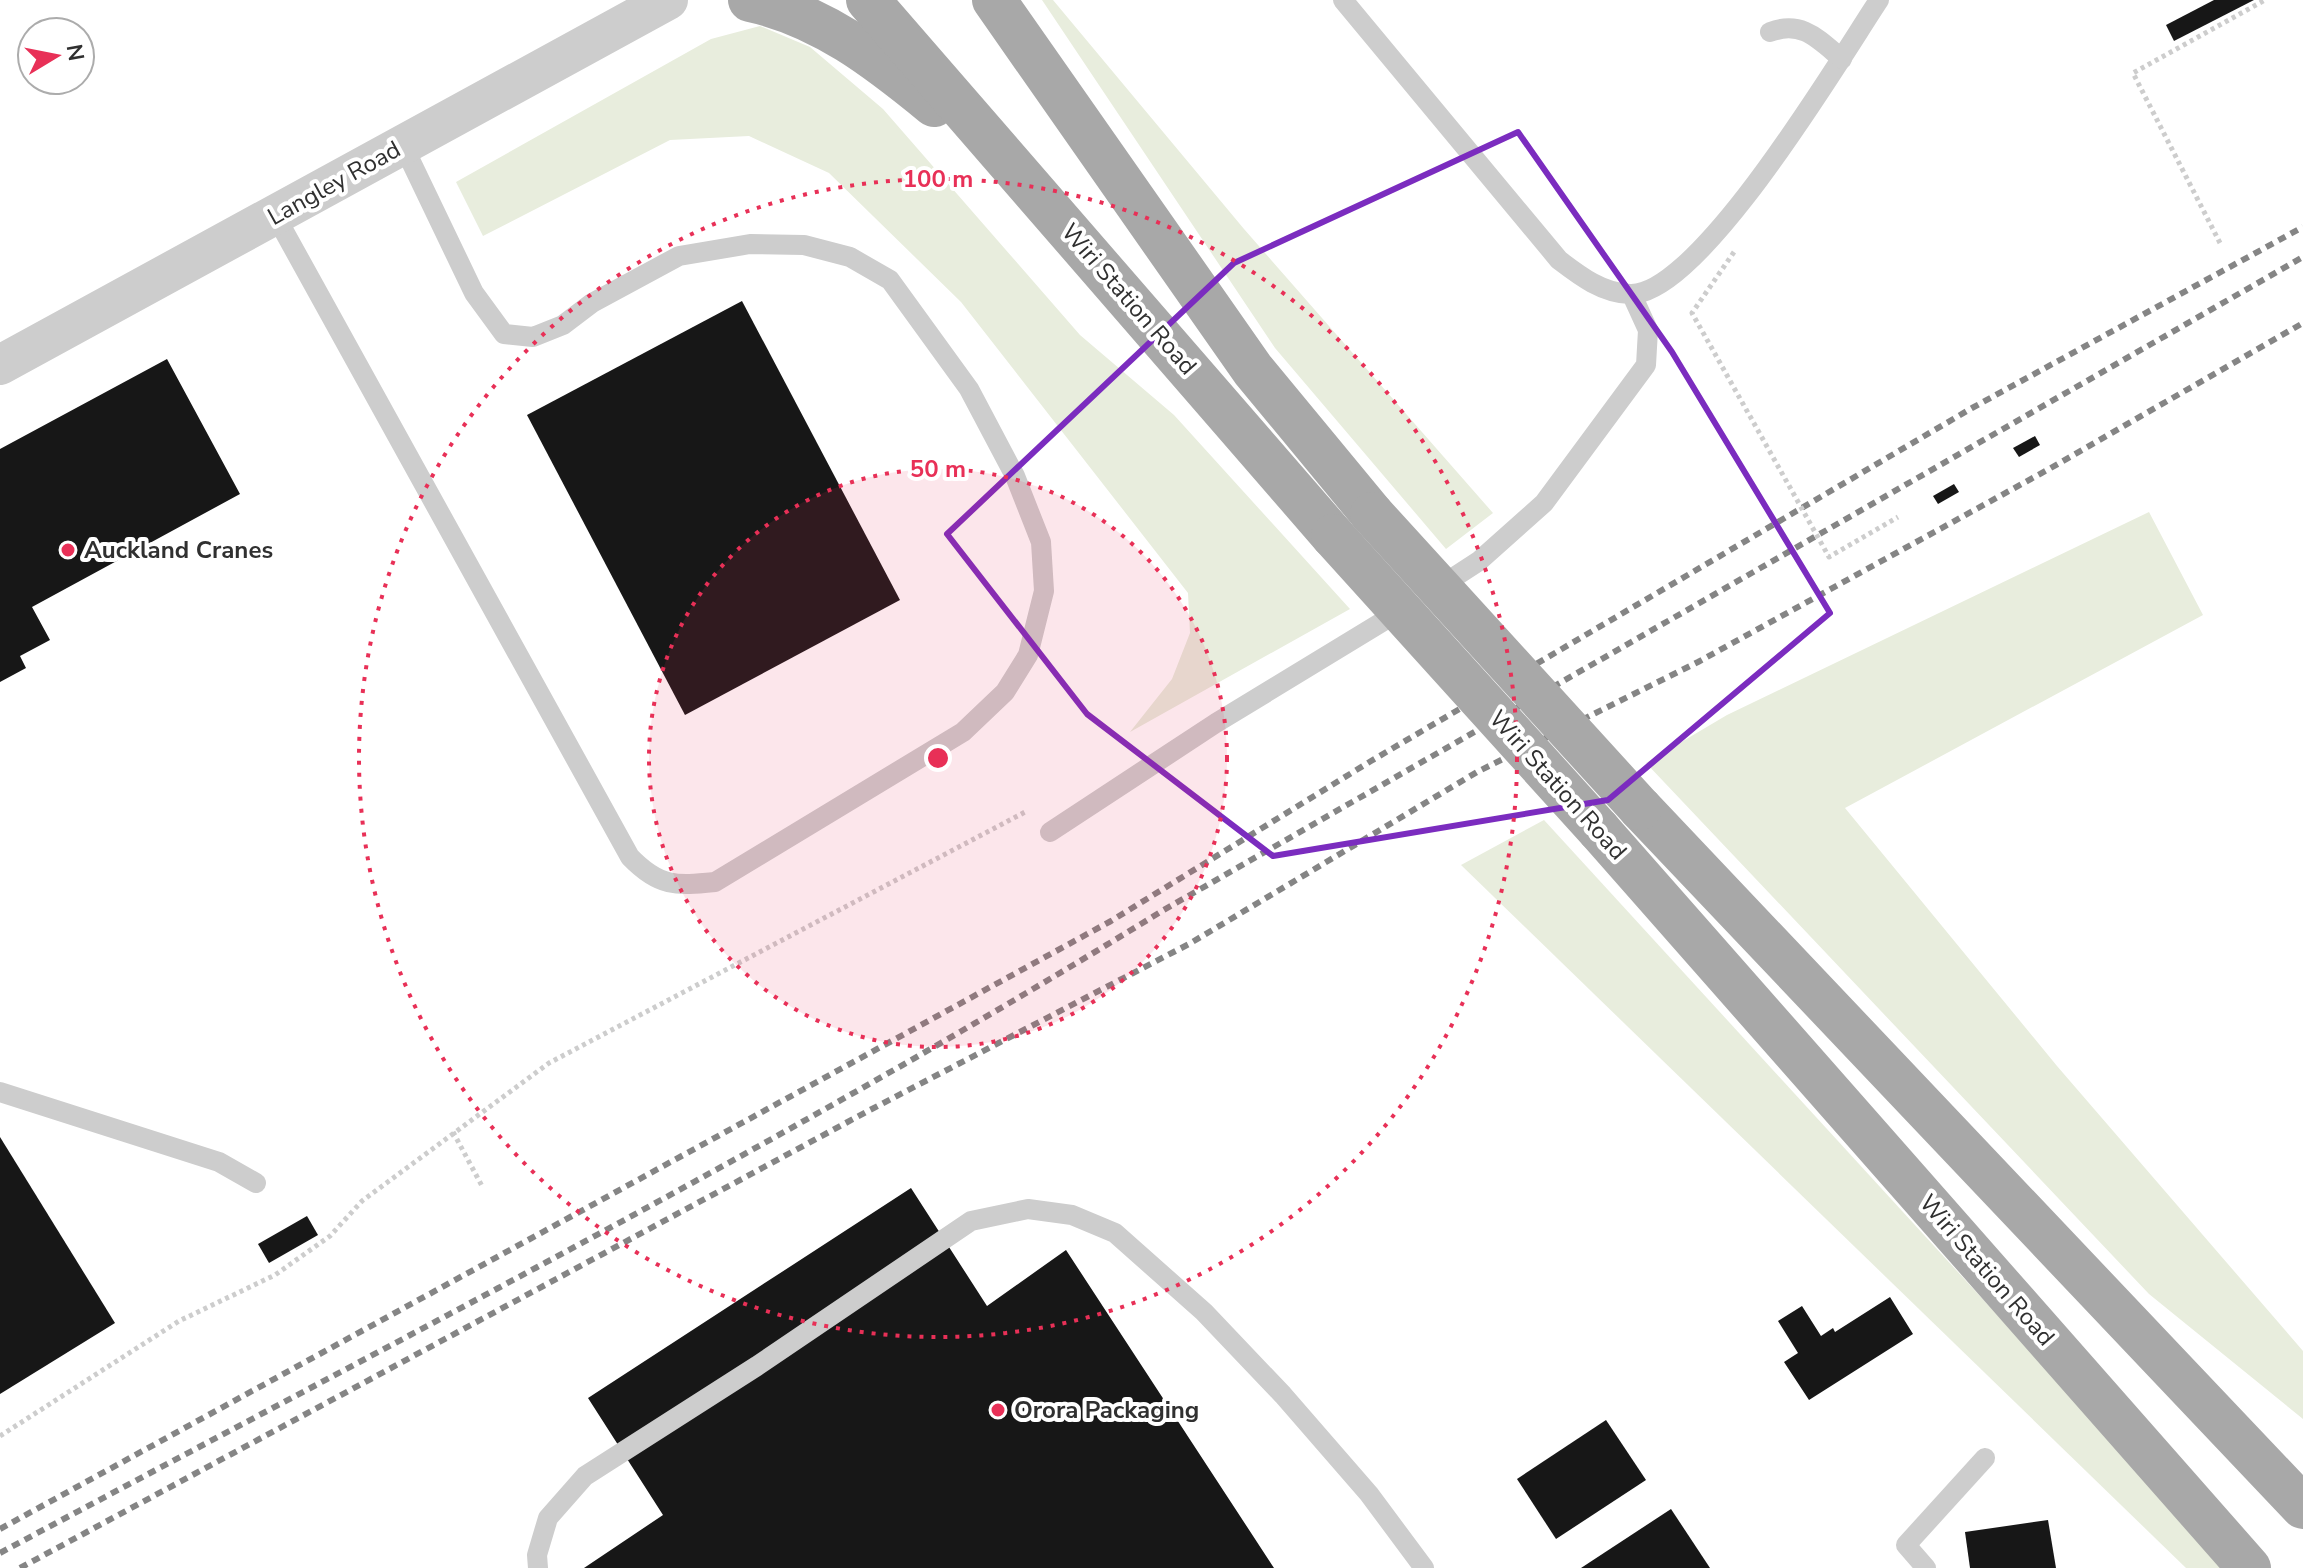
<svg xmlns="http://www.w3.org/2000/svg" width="2303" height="1568" font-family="'Nunito Sans',sans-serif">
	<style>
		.green { fill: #e8eddd }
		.building { fill: #171717 }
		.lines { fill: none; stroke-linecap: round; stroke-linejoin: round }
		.path { stroke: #cdcdcd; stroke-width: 5; stroke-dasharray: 4 4; stroke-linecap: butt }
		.service { stroke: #cdcdcd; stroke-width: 20 }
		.minor { stroke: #cdcdcd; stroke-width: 40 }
		.primary { stroke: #a8a8a8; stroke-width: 44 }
		.rail { stroke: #858585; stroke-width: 6; stroke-dasharray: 8 6; stroke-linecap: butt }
		.path-bridge { stroke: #cdcdcd; stroke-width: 5; stroke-dasharray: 4 4; stroke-linecap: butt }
		.primary-bridge { stroke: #a8a8a8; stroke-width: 44 }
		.marked { fill: none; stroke: #7b2cbf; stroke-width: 6; stroke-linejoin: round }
		.ring { fill: none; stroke: #e83057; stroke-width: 4; stroke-dasharray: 4 8 }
		.poi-dot { fill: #e83057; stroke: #fff; stroke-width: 3 }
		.labels { text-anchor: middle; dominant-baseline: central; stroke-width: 8; stroke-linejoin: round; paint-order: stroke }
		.street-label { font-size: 24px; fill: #303030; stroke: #fff }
		.poi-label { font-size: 24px; font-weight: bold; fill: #303030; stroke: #fff; text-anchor: start }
		.centre { fill: #e83057; stroke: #fff; stroke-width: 4 }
		.ring-label { font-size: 24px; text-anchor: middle; font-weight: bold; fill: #e83057; stroke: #fff; stroke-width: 8; stroke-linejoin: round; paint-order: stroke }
	</style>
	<rect width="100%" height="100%" fill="#fff"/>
	<g class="green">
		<path d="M1042,0H1053L1244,229L1493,513L1446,549L1275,348Z"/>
		<path d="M760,26L810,47L883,109L1080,335L1174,415L1350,609L1130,732L1172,679L1190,633L1188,593L961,302L829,173L749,136L670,140L483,236L456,182L711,39Z"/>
		<path d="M2149,512L2203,615L1845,808L2057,1066L2303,1351V1419L2149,1294L1646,763L1727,715Z"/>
		<path d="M1544,820L2229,1568H2186L1461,865Z"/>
	</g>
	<g class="building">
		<path d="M2214,0H2254L2174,41L2166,25Z"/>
		<path d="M742,301L900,600L685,715L527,415Z"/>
		<path d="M167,359L240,494L32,607L50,640L20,656L26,668L0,682V449Z"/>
		<path d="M2035,436L2040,445L2019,457L2013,448Z"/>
		<path d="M1954,484L1959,492L1938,504L1933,496Z"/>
		<path d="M0,1137L115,1323L0,1394Z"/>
		<path d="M911,1188L987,1306L1066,1250L1274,1568H584L663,1515L588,1398Z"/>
		<path d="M307,1216L318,1235L269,1263L258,1244Z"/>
		<path d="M1890,1297L1913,1334L1809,1400L1784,1362L1798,1353L1778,1321L1802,1306L1821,1336L1833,1328L1835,1332Z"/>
		<path d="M1606,1420L1646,1480L1556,1539L1517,1479Z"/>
		<path d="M1671,1509L1710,1568H1581Z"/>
		<path d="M2048,1520L2056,1568H1970L1965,1532Z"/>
	</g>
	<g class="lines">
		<g class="path">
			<path d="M2220,243L2133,73L2265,0"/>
			<path d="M453,1132L482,1186"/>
			<path d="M0,1436L179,1321L275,1275L330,1236L362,1201L549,1063L1027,811"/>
		</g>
		<g class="service">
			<path d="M1343,0L1559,260C1580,276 1602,293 1630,294C1699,297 1841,57 1879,0"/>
			<path d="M1770,32C1802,20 1818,39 1842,59"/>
			<path d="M275,215L630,857C659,887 676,886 715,882L963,732L1005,692L1028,655L1044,591L1041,542L1015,476L969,389L890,280L850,257L804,245L750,244L679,256L592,303L563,325L533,337L504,334L474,293L403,145"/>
			<path d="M1436,589L1479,561L1544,503L1646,365L1648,330L1632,295"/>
			<path d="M1050,832L1216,723L1405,608"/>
			<path d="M0,1092L219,1162L256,1183"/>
			<path d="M538,1568L537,1555L548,1518L585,1476L757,1366L971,1221L1028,1209L1072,1215L1115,1233L1204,1312L1283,1395L1369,1494L1424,1568"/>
			<path d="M1926,1568L1906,1545L1985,1458"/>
		</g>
		<path class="minor" d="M0,365L668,0"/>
		<g class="primary">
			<path d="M750,0C821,15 878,59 934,105"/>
			<path d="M868,0L1333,536"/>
			<path d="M994,0L1253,370L1372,514"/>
			<path d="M1640,808L2303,1507"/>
			<path d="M1599,830L2249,1568"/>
		</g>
		<g class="rail">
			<path d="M0,1529L1111,921L1371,761L1972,408L2303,227"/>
			<path d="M0,1553C390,1344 786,1143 1162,911L2303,257"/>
			<path d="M20,1568L868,1111L1189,944L1477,772L1698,662L2049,469L2303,323"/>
		</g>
		<path class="path-bridge" d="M1734,252L1692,313L1829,557L1898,517"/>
		<g class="primary-bridge">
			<path d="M1372,514L1640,808"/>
			<path d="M1333,536L1599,830"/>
		</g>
	</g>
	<path class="marked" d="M1518,132L1672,352L1830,613L1608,800L1273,856L1087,714L947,534L1234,263Z"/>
	<circle cx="938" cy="758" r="289" fill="#e83057" fill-opacity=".12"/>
	<g class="ring">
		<circle cx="938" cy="758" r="289"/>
		<circle cx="938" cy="758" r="579"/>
	</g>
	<g class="poi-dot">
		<circle cx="68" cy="550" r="8"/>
		<circle cx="998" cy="1410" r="8"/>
	</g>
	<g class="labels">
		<g class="street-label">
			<text transform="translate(334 183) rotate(-29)">Langley Road</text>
			<text transform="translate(1129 299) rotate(49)">Wiri Station Road</text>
			<text transform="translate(1558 785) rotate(48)">Wiri Station Road</text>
			<text transform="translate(1987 1270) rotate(49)">Wiri Station Road</text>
		</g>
		<g class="poi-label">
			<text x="84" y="550">Auckland Cranes</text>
			<text x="1014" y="1410">Orora Packaging</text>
		</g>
	</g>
	<circle cx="938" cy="758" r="12" class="centre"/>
	<g class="ring-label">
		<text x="938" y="187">100 m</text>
		<text x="938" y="477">50 m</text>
	</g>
	<g transform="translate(56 56) rotate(80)"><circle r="38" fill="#ffffff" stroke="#acacac" stroke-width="2"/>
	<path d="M0-6L14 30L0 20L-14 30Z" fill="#e83057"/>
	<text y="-12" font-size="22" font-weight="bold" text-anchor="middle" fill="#303030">N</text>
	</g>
</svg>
